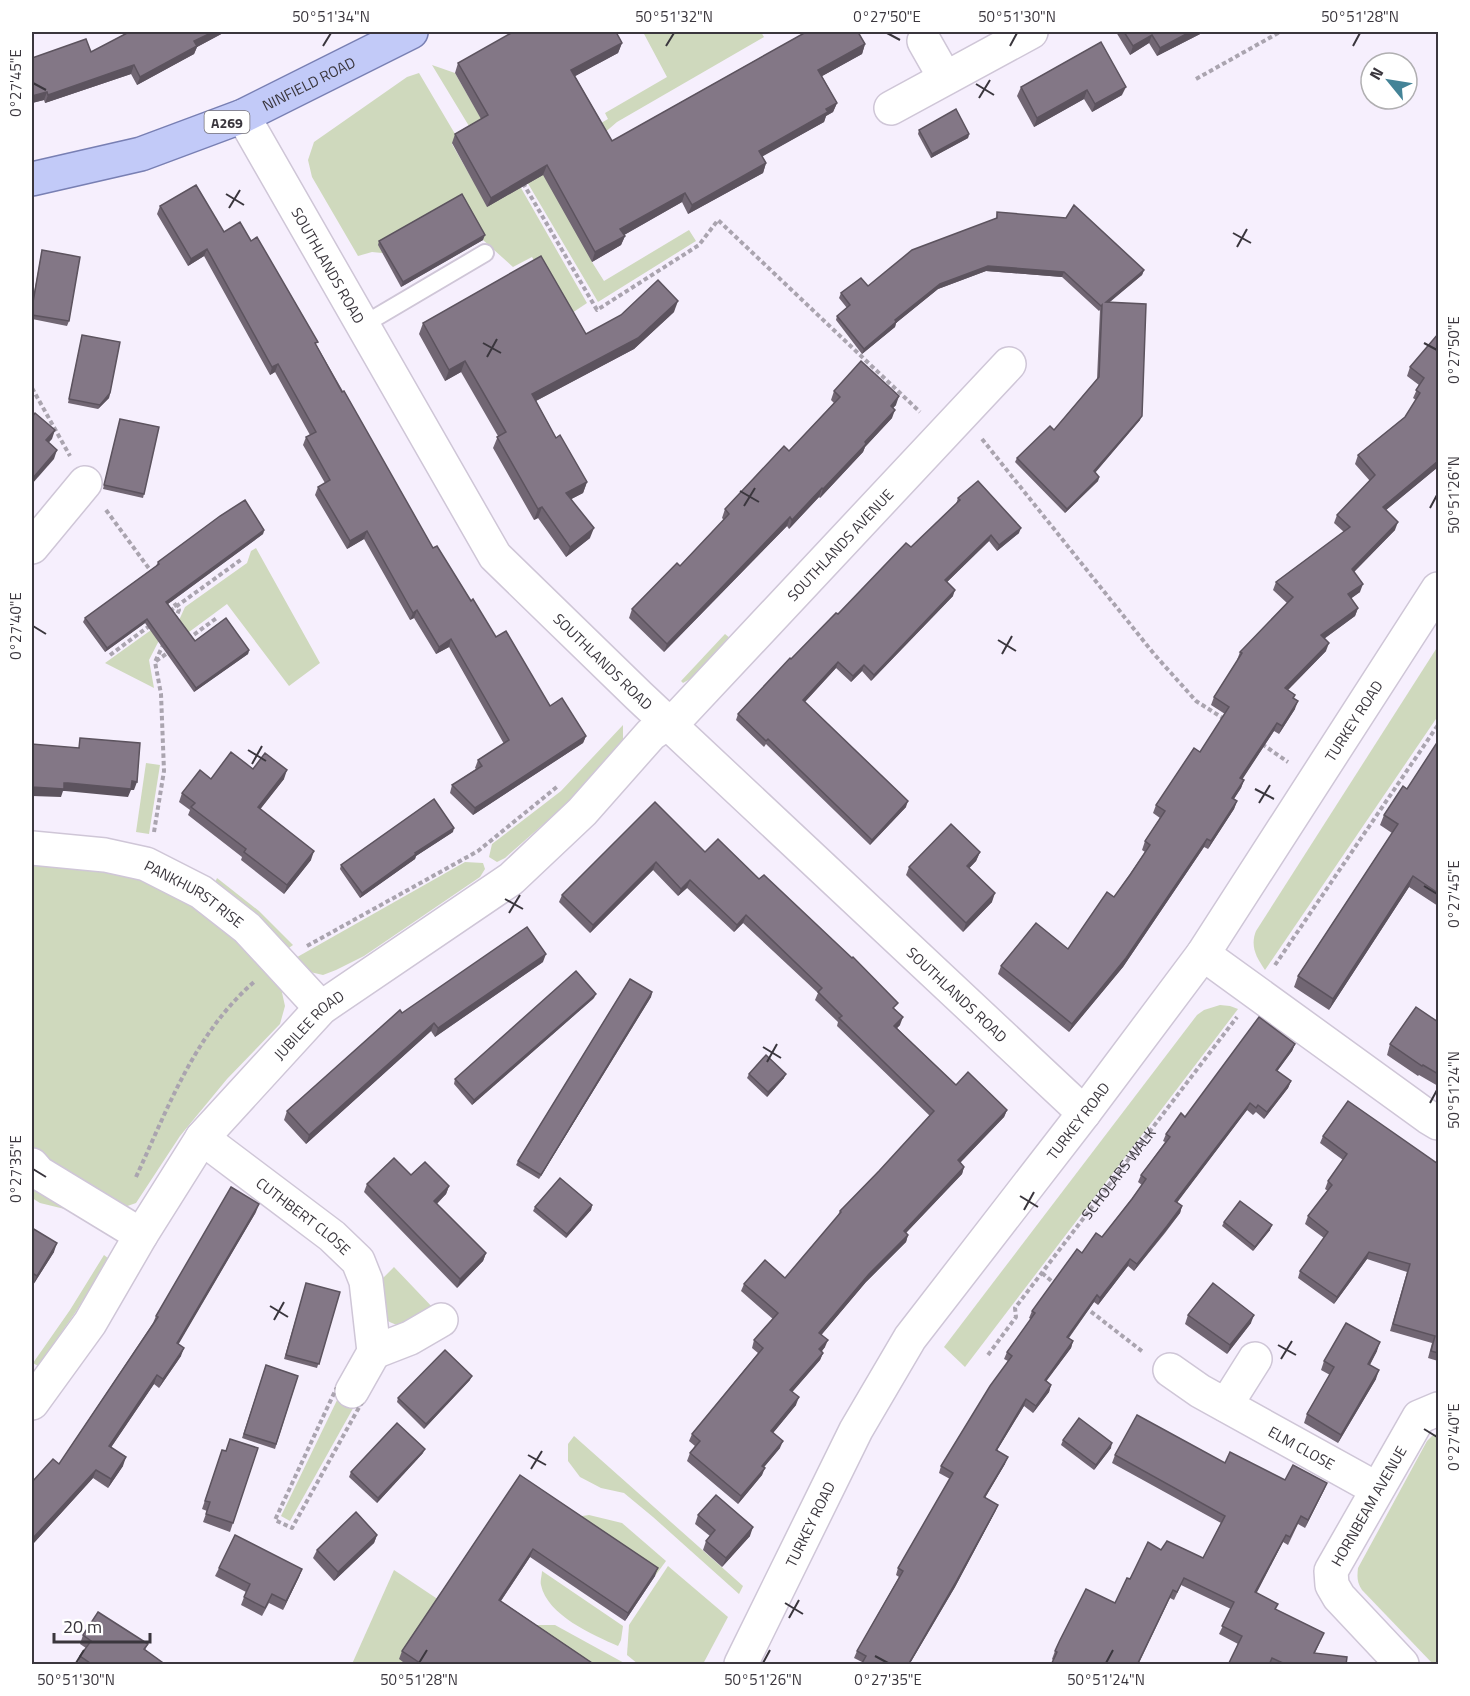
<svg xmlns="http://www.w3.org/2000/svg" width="1470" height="1696" font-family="'Titillium Web',sans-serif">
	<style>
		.green { fill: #cfd9bd }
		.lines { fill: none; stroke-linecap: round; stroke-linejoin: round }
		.service-casing { stroke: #cfc6d7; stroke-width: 20 }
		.minor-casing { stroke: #cfc6d7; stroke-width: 36 }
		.tertiary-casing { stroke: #cfc6d7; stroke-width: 36 }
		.primary-casing { stroke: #787fb3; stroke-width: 36 }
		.path { stroke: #aaa4af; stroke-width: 4; stroke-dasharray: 4.5 3; stroke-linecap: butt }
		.service { stroke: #fff; stroke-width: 16 }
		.minor { stroke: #fff; stroke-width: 33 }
		.tertiary { stroke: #fff; stroke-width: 33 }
		.primary { stroke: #c2caf8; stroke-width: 33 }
		.wall { fill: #716673 }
		.shaded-wall { fill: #5c535e }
		.building { fill: #837786; stroke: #5c535e; stroke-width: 1.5 }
		.ticks { fill: none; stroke: #3a363d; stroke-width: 2 }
		.labels { text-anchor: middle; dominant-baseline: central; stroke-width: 6; stroke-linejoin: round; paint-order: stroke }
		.shield { fill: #fff; stroke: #757277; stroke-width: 1.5 }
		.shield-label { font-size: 14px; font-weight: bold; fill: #3a363d }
		.street-label { font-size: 15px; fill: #3a363d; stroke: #fff }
		.neatline { fill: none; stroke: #3a363d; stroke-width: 2 }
		.ticks-label { font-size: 15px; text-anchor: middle; fill: #3a363d }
	</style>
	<rect width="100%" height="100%" fill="#f6effd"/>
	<g class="green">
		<path d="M643,32H761L764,37L617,122L574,159L592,262L604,281L689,230L696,241L598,302L520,170L608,119L605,113L667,77Z"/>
		<path d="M432,65L455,73L587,303L566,317L532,257L513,267L483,240L460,199L382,253L372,252L358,256L312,177L308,160L314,142L407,77L419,73L458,139L452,144L488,207L472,131Z"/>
		<path d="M256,548L320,663L289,686L227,604L166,649L185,607L247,563L251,551Z"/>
		<path d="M172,615L149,660L154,688L105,663Z"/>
		<path d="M725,634L731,639L699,674L683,683L681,681Z"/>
		<path d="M1438,646V716L1265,970C1256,957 1250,946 1256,931Z"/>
		<path d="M623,725V741L571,800L505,858L497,862L489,857L492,844L561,791Z"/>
		<path d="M146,763L160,765L149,834L136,832Z"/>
		<path d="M32,862L103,868L141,877L223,923L281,988L285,1006L280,1024L227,1079L180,1136L136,1203L116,1210L36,1151L32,1146Z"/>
		<path d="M465,862L483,863L485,869L480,877L364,956L336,970L323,975L310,972L292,960Z"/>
		<path d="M217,878L259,911L293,945L286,950L214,885Z"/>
		<path d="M1220,1005L1230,1006L1238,1009L965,1367L944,1347L1197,1015L1204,1010Z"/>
		<path d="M32,1179L85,1214L40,1203L32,1198Z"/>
		<path d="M104,1255L109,1259L75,1313L38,1366L33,1363L70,1310Z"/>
		<path d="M394,1267L435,1310C411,1326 407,1334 380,1316V1281Z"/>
		<path d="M340,1394L356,1403L290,1521L281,1516Z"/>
		<path d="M1438,1433V1664H1433L1362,1590C1357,1583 1357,1577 1358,1568L1427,1441L1432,1436Z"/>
		<path d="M574,1436L743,1586L739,1594L653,1517L624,1493L601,1488L580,1477L568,1461V1444Z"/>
		<path d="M589,1515L622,1523L666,1561L655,1576L569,1518Z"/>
		<path d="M668,1566L728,1617L703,1664H638L627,1655L629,1625Z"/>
		<path d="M394,1570L439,1600L407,1664H352Z"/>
		<path d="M542,1571L623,1626L621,1640L618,1646C593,1635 547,1615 541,1585C540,1581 542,1575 542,1571Z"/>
		<path d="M531,1625H555L626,1664H579Z"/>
	</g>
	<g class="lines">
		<g class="service-casing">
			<path id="service" d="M363,325L485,253"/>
		</g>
		<g class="minor-casing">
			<g id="minor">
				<path d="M924,41L945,78"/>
				<path d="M891,108L1031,32"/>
				<path id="s2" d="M243,116L495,556L639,696L1084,1113"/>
				<path d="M32,547L85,483"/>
				<path id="s3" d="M32,848L105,855L146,864L201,892L247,928L321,1008"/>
				<path d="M1203,954L1428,1117L1438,1123"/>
				<path id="s4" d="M202,1138L332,1236L358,1261L366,1281L374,1352L352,1391"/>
				<path d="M32,1165L39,1173L141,1235"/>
				<path d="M374,1352L410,1338L441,1320"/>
				<path id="s5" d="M1170,1370L1200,1391L1377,1489"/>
				<path id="s6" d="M32,1403L90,1323L141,1235L202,1138L321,1008L511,879L582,812L651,734L681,714L1009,364"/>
				<path d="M1226,1405L1255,1359"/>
				<path id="s7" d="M1402,1664L1339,1597L1332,1585L1331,1571L1419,1417L1438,1409"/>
			</g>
		</g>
		<g class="tertiary-casing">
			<g id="tertiary">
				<path id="s8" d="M741,1664L856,1430L910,1338L1084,1113L1203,954L1438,589"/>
			</g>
		</g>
		<g class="primary-casing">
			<g id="primary">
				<path id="s9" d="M32,179L141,154L243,116L411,32"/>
			</g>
		</g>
		<g class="path">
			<path d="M1196,79L1280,32"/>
			<path d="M523,183L597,310L699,245L718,220L920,412"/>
			<path d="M32,388L70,456"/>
			<path d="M982,439L1154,654L1196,701L1226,720"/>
			<path d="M106,510L153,574"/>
			<path d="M170,597L179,610L175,619"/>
			<path d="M170,611L242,559"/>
			<path d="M188,639L218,617"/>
			<path d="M110,655L152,624"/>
			<path d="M156,661L169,652"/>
			<path d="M1262,744L1288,762"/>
			<path d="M154,832L164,771L161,694L155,662L163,645"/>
			<path d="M307,946L478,851L558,786"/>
			<path d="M1275,965L1438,725"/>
			<path d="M136,1177C168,1108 195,1033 254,982"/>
			<path d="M1042,1273L1055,1284"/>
			<path d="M1085,1307L1143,1352"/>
			<path id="s1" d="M988,1355L1016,1317L1015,1308L1237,1017"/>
			<path d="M336,1389L352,1391L362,1402L292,1528L275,1520Z"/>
		</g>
		<use href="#service" class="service"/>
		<use href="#minor" class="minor"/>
		<use href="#tertiary" class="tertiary"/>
		<use href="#primary" class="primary"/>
	</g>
	<g class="wall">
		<path d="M129,32H225L197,47L194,54L137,85L131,74L45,103L44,100L32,103L91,52Z"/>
		<path d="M806,32H859H858L865,44L862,54L822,76L837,103L833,112L826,116L824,122L762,156L766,163L763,173L688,214L682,202L624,235L625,236L621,245L592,262L543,175L487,207L452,143L455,134L481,119L455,73L458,63L622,43L618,53L575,76L612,141Z"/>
		<path d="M1116,32H1204L1157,56L1149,43L1130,55Z"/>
		<path d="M1101,42L1122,95L1092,112L1084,99L1034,127L1017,96L1021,87Z"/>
		<path d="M919,130L969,134L968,138L931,158L918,134Z"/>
		<path d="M160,206L224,232L317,346L433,548L496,637L550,706L586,736L583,743L473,815L450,793L452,785L476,769L475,768L478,760L504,744L449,647L436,654L414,618L410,620L364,539L347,549L315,495L318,487L325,483L303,445L306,437L310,435L275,372L270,375L204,256L188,266L157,214Z"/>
		<path d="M997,212L1144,270L1142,275L1109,302L1140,420L1095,473L1099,477L1098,481L1065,513L1015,462L1017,458L1054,430L1097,379L1100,310L1099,311L1062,277L986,271L938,289L896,323L895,327L862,354L836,320L837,316L847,308L839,298L841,293L868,286L996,219Z"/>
		<path d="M483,240L401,287L378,245L379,241Z"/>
		<path d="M42,250L69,321L67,326L32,319V304Z"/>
		<path d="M674,312L634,349L536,401L556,438L587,482L583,493L571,499L590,538L566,557L538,518L534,520L493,448L498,436L461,372L445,381L419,334L423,323L586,334Z"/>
		<path d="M1438,334V467L1386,510L1395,530L1354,572L1360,592L1351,598L1358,608L1355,616L1324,639L1326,651L1288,690L1294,699L1295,709L1279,734L1274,731L1242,779L1244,780L1241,788L1234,799L1237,801L1234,809L1208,849L1204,847L1123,967L1069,1032L998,974L1001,966L1068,949L1114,897L1145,852L1142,850L1145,841L1160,818L1153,813L1156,805L1200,752L1225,714L1211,705L1214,697L1238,660H1237L1240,652L1287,603L1273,590L1276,582L1344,532L1334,523L1337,515L1370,481L1355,464L1358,455L1405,417L1416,400L1413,398L1419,385L1407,376L1410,367Z"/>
		<path d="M82,335L110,393L109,398L98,409L68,403Z"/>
		<path d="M834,391L896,405L893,408L892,418L865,447L863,452L820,498L819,497L789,529L787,526L664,652L629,618L632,609L680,566L724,520L722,518L725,509L789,451L834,403L831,400Z"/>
		<path d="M120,419L144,494L143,498L103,489Z"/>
		<path d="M958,498L1019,533L997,551L989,541L947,582L953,596L871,681L862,671L851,682L836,668L805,702L906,807L870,845L766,744L764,747L736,720L738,714L791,659L838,614L911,547L956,504Z"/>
		<path d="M264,530L263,534L168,604L195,641L249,650L248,654L194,692L145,623L105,652L83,622L85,618L156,566L158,562Z"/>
		<path d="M1438,741V906L1409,887L1329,1010L1294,987L1298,976L1392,833L1380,825L1384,815L1407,789Z"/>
		<path d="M253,769L284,779L260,809L311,860L284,894L241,860L242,857L188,815L190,810L179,802L182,793L211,779Z"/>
		<path d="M655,802L705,852L759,879L896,1010L900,1025L897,1028L956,1085L1007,1110L1004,1117L960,1163L964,1167L962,1174L906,1233L908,1235L906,1242L866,1282L822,1334L825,1347L822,1351L823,1353L820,1360L792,1392L796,1405L773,1433L780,1448L764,1467L762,1475L738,1504L687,1461L690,1453L695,1446L689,1441L692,1434L758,1353L752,1348L754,1340L773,1319L741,1291L744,1284L785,1278L837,1217L840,1211L879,1171L930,1116L837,1026L838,1022L815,1000L818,993L743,923L734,932L687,888L678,896L653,870L590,933L559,902L562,895Z"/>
		<path d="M453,832L416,856L415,859L360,898L340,869L341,865Z"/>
		<path d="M980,852L976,861L969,868L992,902L963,932L906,875L909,867Z"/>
		<path d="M543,962L435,1037L431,1031L306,1144L284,1120L287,1111L402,1013Z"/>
		<path d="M652,992L651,997L539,1179L516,1165L518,1161Z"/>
		<path d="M594,998L472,1105L454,1084L455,1079Z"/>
		<path d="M1438,1022V1086L1419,1075L1418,1076L1387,1055L1390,1044Z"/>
		<path d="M1295,1044L1292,1051L1277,1071L1291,1081L1288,1088L1264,1119L1256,1112L1253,1115L1247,1110L1177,1202L1182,1206L1180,1213L1165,1233L1134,1271L1128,1266L1098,1305L1094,1302L1069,1338L1073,1341L1071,1348L1046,1381L1051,1385L1049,1392L1033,1413L1024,1406L997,1450L1005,1464L985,1498L998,1505L995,1512L955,1587L909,1665H861L862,1662L854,1658L857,1651L899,1577L896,1575L898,1568L950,1479L939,1473L941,1466L1008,1361L1004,1359L1007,1352L1031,1319L1029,1318L1032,1311L1082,1253L1102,1237L1142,1185L1138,1182L1141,1175L1165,1142L1163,1141L1166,1134L1185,1117Z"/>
		<path d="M749,1074L784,1078L767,1097L747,1078Z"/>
		<path d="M1323,1136L1438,1164V1361L1428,1358L1432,1343L1390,1331L1407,1272L1367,1259L1334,1304L1298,1278L1300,1271L1324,1238L1305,1224L1308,1216L1328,1191L1325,1189L1328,1181L1343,1160L1320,1143Z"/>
		<path d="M411,1175L449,1186L446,1194L437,1204L486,1253L483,1261L457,1288L364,1192L367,1184Z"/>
		<path d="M592,1205L591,1210L566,1238L533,1211L535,1207Z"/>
		<path d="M256,1212L178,1344L181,1356L159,1388L154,1384L111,1447L123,1466L108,1488L93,1478L32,1545V1482L59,1464L153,1323L156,1316Z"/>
		<path d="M1224,1222L1270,1230L1253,1251L1222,1226Z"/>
		<path d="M32,1228L54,1252L33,1285L32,1283Z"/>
		<path d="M305,1287L340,1292L317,1368L284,1359Z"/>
		<path d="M1188,1315L1251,1323L1227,1354L1185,1324Z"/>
		<path d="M1377,1351L1370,1365L1376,1379L1338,1443L1304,1423L1307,1414L1330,1375L1321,1370L1324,1361Z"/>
		<path d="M266,1365L298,1376L275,1449L242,1438Z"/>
		<path d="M470,1380L424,1429L397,1402L398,1398Z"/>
		<path d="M1063,1440L1111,1448L1094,1470L1061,1445Z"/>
		<path d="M258,1448L230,1532L203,1522L207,1511L202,1509L222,1450L226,1451Z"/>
		<path d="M423,1453L377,1503L349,1477L351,1472Z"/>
		<path d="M1115,1455L1225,1463L1285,1480L1327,1483L1324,1490L1305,1528L1298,1524L1288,1545L1283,1542L1256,1593L1276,1610L1324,1633L1315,1653L1346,1665H1228L1238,1644L1219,1634L1231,1609L1181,1585L1174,1600L1170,1598L1053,1660L1052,1659L1055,1651L1115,1603L1130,1579L1161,1550L1203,1558L1221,1523L1112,1463Z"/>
		<path d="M520,1475L655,1576L625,1621L530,1557L501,1601L595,1665H407L399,1659L402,1651Z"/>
		<path d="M698,1515L750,1536L722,1567L703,1550L706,1541L710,1536L695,1524Z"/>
		<path d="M377,1535L374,1543L334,1581L313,1558L317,1550Z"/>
		<path d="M219,1568L302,1569L299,1577L283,1610L269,1603L262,1616L241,1605L246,1592L215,1576Z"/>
		<path d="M83,1635L148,1644L145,1650L166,1665H77L80,1656L86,1648L80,1644Z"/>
	</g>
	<g class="shaded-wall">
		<path d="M213,32H225L197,47L194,54L137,85L140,77L194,41Z"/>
		<path d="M1190,32H1204L1157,56L1160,48Z"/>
		<path d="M1152,35L1149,43L1130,55L1133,46Z"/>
		<path d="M622,43L618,53L568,80L571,70Z"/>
		<path d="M865,44L862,54L815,80L818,70Z"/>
		<path d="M134,65L131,74L45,103L48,95Z"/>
		<path d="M1126,87L1122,95L1092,112L1095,104Z"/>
		<path d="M1087,90L1084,99L1034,127L1037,118Z"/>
		<path d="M47,92L44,100L32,103V96Z"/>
		<path d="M837,103L833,112L826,116L824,122L756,160L759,151Z"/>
		<path d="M969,134L968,138L931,158L932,154Z"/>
		<path d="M766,163L763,173L688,214L692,205Z"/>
		<path d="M547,165L543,175L487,207L491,198Z"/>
		<path d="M685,193L682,202L617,239L620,229Z"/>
		<path d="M485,235L483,240L401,287L403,282Z"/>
		<path d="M625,236L621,245L592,262L595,252Z"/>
		<path d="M207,249L204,256L188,266L191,259Z"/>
		<path d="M988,266L1064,272L1062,277L986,271L938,289L896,323L895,327L862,354L864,349L895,320L940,284Z"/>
		<path d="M1144,270L1142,275L1104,307L1106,302Z"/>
		<path d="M678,301L674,312L634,349L528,405L532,394Z"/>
		<path d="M465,361L461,372L445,381L449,370Z"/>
		<path d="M278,364L275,372L270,375L272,367Z"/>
		<path d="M110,393L109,398L98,409L100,405Z"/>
		<path d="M899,396L896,405L887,414L891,406Z"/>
		<path d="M895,410L892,418L865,447L863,452L820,498L823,489Z"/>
		<path d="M1142,416L1140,420L1092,476L1094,471Z"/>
		<path d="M55,430L52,439L43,449L46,440Z"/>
		<path d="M57,450L54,459L32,484V479Z"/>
		<path d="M1438,461V467L1380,515L1383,507Z"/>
		<path d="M1099,477L1098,481L1065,513L1067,509Z"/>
		<path d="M587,482L583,493L562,504L566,493Z"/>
		<path d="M822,488L819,497L789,529L792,520Z"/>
		<path d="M542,507L538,518L534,520L538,509Z"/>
		<path d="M790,517L787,526L664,652L667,644Z"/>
		<path d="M1398,522L1395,530L1349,577L1352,569Z"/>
		<path d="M594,528L590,538L566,557L570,547Z"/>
		<path d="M1021,528L1019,533L997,551L999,545Z"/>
		<path d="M264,530L263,534L165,606L166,602Z"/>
		<path d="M367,531L364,539L347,549L350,541Z"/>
		<path d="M991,535L989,541L943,586L945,580Z"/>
		<path d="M1363,584L1360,592L1345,603L1348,594Z"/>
		<path d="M955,590L953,596L871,681L874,675Z"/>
		<path d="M1358,608L1355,616L1318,643L1321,635Z"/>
		<path d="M417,610L414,618L410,620L413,613Z"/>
		<path d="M147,619L145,623L105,652L107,648Z"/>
		<path d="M451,639L449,647L436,654L439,647Z"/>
		<path d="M1329,643L1326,651L1282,696L1285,688Z"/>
		<path d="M249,650L248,654L194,692L196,688Z"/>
		<path d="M838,662L836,668L801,706L803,700Z"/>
		<path d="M864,665L862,671L851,682L853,676Z"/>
		<path d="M1298,701L1295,709L1279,734L1282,726Z"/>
		<path d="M1277,723L1274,731L1238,786L1240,778Z"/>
		<path d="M586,736L583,743L473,815L475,808Z"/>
		<path d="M287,770L284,779L255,816L258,807Z"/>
		<path d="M1244,780L1241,788L1229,806L1232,798Z"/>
		<path d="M132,781L137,782L134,790H131L128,797L65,791H63L61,797L32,796V787L64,783Z"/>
		<path d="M908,801L906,807L870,845L872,840Z"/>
		<path d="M1237,801L1234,809L1208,849L1211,841Z"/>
		<path d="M454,828L453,832L416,856L415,859L360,898L362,893L415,853Z"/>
		<path d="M1207,839L1204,847L1123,967L1069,1032L1072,1024Z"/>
		<path d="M314,851L311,860L284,894L287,885Z"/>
		<path d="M980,852L976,861L964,874L967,866Z"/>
		<path d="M656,862L653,870L590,933L593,925Z"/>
		<path d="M1413,876L1409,887L1329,1010L1333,999Z"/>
		<path d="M690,880L687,888L678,896L681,889Z"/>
		<path d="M995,893L992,902L963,932L966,923Z"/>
		<path d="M746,915L743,923L734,932L737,925Z"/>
		<path d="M546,954L543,962L435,1037L438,1028Z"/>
		<path d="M652,992L651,997L539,1179L541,1175Z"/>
		<path d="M596,994L594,998L472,1105L474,1100Z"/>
		<path d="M903,1017L900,1025L892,1033L894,1026Z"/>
		<path d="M434,1023L431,1031L306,1144L309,1135Z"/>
		<path d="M1295,1044L1292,1051L1273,1077L1276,1070Z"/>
		<path d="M786,1074L784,1078L767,1097L768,1092Z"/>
		<path d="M1291,1081L1288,1088L1264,1119L1267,1112Z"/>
		<path d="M1250,1103L1247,1110L1173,1208L1175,1201Z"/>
		<path d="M1007,1110L1004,1117L955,1168L958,1160Z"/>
		<path d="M964,1167L962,1174L901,1238L904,1231Z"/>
		<path d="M449,1186L446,1194L431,1209L434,1201Z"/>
		<path d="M259,1204L256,1212L174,1352L177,1343Z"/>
		<path d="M592,1205L591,1210L566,1238L567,1234Z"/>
		<path d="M1182,1206L1180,1213L1134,1271L1137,1264Z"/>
		<path d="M1272,1225L1270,1230L1253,1251L1255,1247Z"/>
		<path d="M908,1235L906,1242L866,1282L817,1340L819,1333L869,1274Z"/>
		<path d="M57,1243L54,1252L33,1285L37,1276Z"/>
		<path d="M1369,1252L1367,1259L1334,1304L1337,1297Z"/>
		<path d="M486,1253L483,1261L457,1288L460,1279Z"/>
		<path d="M1130,1259L1128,1266L1098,1305L1100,1298Z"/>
		<path d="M1097,1295L1094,1302L1064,1344L1067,1337Z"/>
		<path d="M1254,1315L1251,1323L1227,1354L1230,1345Z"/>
		<path d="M828,1340L825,1347L817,1357L819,1349Z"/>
		<path d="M1073,1341L1071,1348L1042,1387L1045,1380Z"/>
		<path d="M1380,1342L1377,1351L1365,1373L1368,1364Z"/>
		<path d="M184,1348L181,1356L159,1388L163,1379Z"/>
		<path d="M823,1353L820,1360L787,1398L790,1390Z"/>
		<path d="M1379,1370L1376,1379L1338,1443L1341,1435Z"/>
		<path d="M157,1375L154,1384L106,1455L109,1446Z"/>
		<path d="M472,1376L470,1380L424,1429L426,1424Z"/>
		<path d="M1051,1385L1049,1392L1033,1413L1036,1406Z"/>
		<path d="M799,1397L796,1405L768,1439L771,1431Z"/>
		<path d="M1026,1399L1024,1406L993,1457L996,1450Z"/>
		<path d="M783,1441L780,1448L759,1473L762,1466Z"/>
		<path d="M1112,1443L1111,1448L1094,1470L1096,1465Z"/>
		<path d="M425,1449L423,1453L377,1503L378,1498Z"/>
		<path d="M126,1457L123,1466L108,1488L111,1479Z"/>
		<path d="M1008,1457L1005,1464L981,1504L984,1497Z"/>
		<path d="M765,1468L762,1475L738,1504L741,1496Z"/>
		<path d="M96,1470L93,1478L32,1545V1539Z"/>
		<path d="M1327,1483L1324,1490L1305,1528L1308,1520Z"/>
		<path d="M998,1505L995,1512L955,1587L909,1665H908Z"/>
		<path d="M753,1527L750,1536L722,1567L726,1558Z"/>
		<path d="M377,1535L374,1543L334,1581L338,1572Z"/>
		<path d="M1286,1535L1283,1542L1253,1600L1255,1592Z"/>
		<path d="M533,1549L530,1557L496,1608L499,1600Z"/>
		<path d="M658,1568L655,1576L625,1621L628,1613Z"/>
		<path d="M302,1569L299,1577L283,1610L286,1601Z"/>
		<path d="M1173,1590L1170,1598L1138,1665H1137Z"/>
	</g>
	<g class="building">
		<path d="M129,32H213L194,41L197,46L140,77L134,65L48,95L47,92L32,96V58L86,39L91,52Z"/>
		<path d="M513,32H616L622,43L571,70L612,141L806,32H858L865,44L818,70L837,103L826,109L828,112L759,151L766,163L692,205L685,193L620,229L625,236L595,252L547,165L491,198L455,134L488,115L458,63Z"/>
		<path d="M1124,32H1190L1160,48L1152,35L1133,46Z"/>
		<path d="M1101,42L1126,87L1095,104L1087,90L1037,118L1021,87Z"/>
		<path d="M956,109L969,134L932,154L919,130Z"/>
		<path d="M196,185L224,232L240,222L251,241L257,237L318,342L315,343L342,392L344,391L433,548L437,546L471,601L473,599L496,637L506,631L550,706L562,698L586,736L475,808L452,785L482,766L478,760L509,740L451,639L439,647L417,610L413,613L367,531L350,541L318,487L330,480L306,437L316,432L278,364L272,367L207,249L191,259L160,206Z"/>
		<path d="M462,194L485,235L403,282L379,241Z"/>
		<path d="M1074,205L1144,270L1106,302L1146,304L1142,416L1094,471L1099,477L1067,509L1017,458L1050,426L1054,430L1099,377L1102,305L1101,306L1064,272L988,266L940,284L895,320L896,322L864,349L837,316L850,305L841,293L861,278L868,286L912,250L997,218V212L1066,218Z"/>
		<path d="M42,250L80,257L69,321L32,315V308Z"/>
		<path d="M541,256L586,334L621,315L658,280L678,301L638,338L532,394L556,438L560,435L587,482L566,493L594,528L570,547L542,507L538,509L497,437L506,432L465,361L449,370L423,323Z"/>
		<path d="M1438,334V461L1383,507L1398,522L1352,569L1363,584L1348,594L1358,608L1321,635L1329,643L1285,688L1295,695L1293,698L1298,701L1282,726L1277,723L1240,778L1244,780L1232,798L1237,801L1211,841L1207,839L1126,958L1072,1024L1001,966L1036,923L1068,949L1107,892L1114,897L1130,875L1150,845L1145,841L1165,811L1156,805L1194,748L1200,752L1229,707L1214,697L1242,653L1240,652L1293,597L1276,582L1350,527L1337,515L1375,475L1358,455L1405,417L1420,393L1416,390L1424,378L1410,367Z"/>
		<path d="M82,335L120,342L110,393L100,405L69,399Z"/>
		<path d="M861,361L899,396L891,406L895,410L865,442L866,444L823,489L822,488L792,520L790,517L667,644L632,609L677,563L680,566L729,514L725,509L784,446L789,451L840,397L834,391Z"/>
		<path d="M35,413L55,430L46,440L57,450L32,479V417Z"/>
		<path d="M120,419L159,427L144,494L104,485Z"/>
		<path d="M978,481L1021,528L999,545L991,535L945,580L955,590L874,675L864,665L853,676L838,662L803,700L908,801L872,840L768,739L766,741L738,714L790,658L791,659L836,613L838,614L906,543L911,547L960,500L958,498Z"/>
		<path d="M245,500L264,530L166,602L195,641L226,618L249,650L196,688L147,619L107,648L85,618L159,564L158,562L220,516Z"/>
		<path d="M80,738L140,743L137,782L132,781L131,789L68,783H64V789L32,787V744L79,748Z"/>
		<path d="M1438,741V893L1413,876L1333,999L1298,976L1398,824L1384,815L1403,786L1407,789Z"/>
		<path d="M231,752L253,769L265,753L287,770L258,807L314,851L287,885L244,852L246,849L191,807L195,803L182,793L200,770L211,779Z"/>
		<path d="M434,799L454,828L415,853L416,854L362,893L341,865Z"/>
		<path d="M655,802L705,852L718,839L759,879L764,875L852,958L853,957L898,1003L893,1008L903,1017L894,1026L956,1085L968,1072L1007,1110L958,1160L964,1167L904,1231L908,1235L869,1274L819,1333L828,1340L819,1349L823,1353L790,1390L799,1397L771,1431L783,1441L762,1466L765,1468L741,1496L690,1453L700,1441L692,1434L763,1348L754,1340L778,1313L744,1284L765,1260L785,1278L841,1212L840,1211L879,1171L934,1111L839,1018L842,1016L818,992L822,988L746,915L737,925L690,880L681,889L656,862L593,925L562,895Z"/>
		<path d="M951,824L980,852L967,866L995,893L966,923L909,867Z"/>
		<path d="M527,927L546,954L438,1028L434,1023L309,1135L287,1111L400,1010L402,1013Z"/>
		<path d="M576,971L596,994L474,1100L455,1079Z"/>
		<path d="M630,979L652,992L541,1175L518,1161Z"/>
		<path d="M1416,1007L1438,1022V1074L1423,1065L1422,1066L1390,1044Z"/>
		<path d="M1259,1017L1295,1044L1276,1070L1291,1081L1267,1112L1258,1105L1256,1108L1250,1103L1175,1201L1182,1206L1167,1226L1137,1264L1130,1259L1100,1298L1097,1295L1067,1337L1073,1341L1045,1380L1051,1385L1036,1406L1026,1399L996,1450L1008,1457L984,1497L998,1505L957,1580L908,1665H861L866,1656L857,1651L903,1571L898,1568L953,1473L941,1466L990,1386L1012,1356L1007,1352L1035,1313L1032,1311L1077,1249L1082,1253L1096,1233L1102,1237L1132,1199L1146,1179L1141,1175L1170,1137L1166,1134L1181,1113L1185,1117Z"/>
		<path d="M766,1055L786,1074L768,1092L749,1074Z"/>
		<path d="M1348,1101L1438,1164V1353L1431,1351L1435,1336L1393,1324L1410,1264L1369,1252L1337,1297L1300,1271L1328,1232L1308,1216L1332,1185L1328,1181L1347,1154L1323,1136Z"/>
		<path d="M394,1158L411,1175L425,1162L449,1186L434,1201L486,1253L460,1279L367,1184Z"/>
		<path d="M560,1178L592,1205L567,1234L535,1207Z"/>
		<path d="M231,1187L259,1204L177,1343L184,1348L163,1379L157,1375L109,1446L126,1457L111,1479L96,1470L32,1539V1482L53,1459L59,1464L158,1317L156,1316Z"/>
		<path d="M1240,1201L1272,1225L1255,1247L1224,1222Z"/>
		<path d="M32,1228L57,1243L37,1276L32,1273Z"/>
		<path d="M306,1283L340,1292L319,1364L286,1355Z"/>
		<path d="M1213,1283L1254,1315L1230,1345L1188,1315Z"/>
		<path d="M1346,1323L1380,1342L1368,1364L1379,1370L1341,1435L1307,1414L1334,1367L1324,1361Z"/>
		<path d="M445,1350L472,1376L426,1424L398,1398Z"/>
		<path d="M266,1365L298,1376L276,1444L244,1434Z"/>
		<path d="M1137,1415L1225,1463L1230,1452L1285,1480L1293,1465L1327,1483L1308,1520L1301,1516L1290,1537L1286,1535L1255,1592L1278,1604L1275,1609L1324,1633L1314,1653L1347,1657L1346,1665H1287L1272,1658L1269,1665H1228L1242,1636L1222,1626L1234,1602L1184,1578L1177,1592L1173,1590L1137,1665H1051L1057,1652L1055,1651L1060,1640L1086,1589L1115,1603L1127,1578L1130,1579L1148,1542L1161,1550L1167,1541L1203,1558L1225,1516L1115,1455Z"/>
		<path d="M1079,1418L1112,1443L1096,1465L1063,1440Z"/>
		<path d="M397,1423L425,1449L378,1498L351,1472Z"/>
		<path d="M230,1439L258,1448L233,1523L206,1514L210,1502L205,1501L222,1450L226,1451Z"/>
		<path d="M520,1475L658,1568L628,1613L533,1549L499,1600L595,1665H423L402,1651Z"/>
		<path d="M716,1495L753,1527L726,1558L706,1541L715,1530L698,1515Z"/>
		<path d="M356,1512L377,1535L338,1572L317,1550Z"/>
		<path d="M235,1535L302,1569L286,1601L272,1594L265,1608L244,1597L250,1584L219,1568Z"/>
		<path d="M98,1612L148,1644L144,1649L166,1665H93L80,1656L91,1641L83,1635Z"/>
	</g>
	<path class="ticks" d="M887,33L900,40M323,46L331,33M666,46L674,33M1010,46L1017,33M1353,46L1360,33M33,83L46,90M976,84L994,95M979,98L990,80M226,194L244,205M229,208L240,190M1233,233L1251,243M1237,247L1247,229M483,343L501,353M1424,343L1437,350M487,357L497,339M740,491L759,502M744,506L755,488M1430,508L1437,495M33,626L46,634M998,640L1016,651M1002,654L1012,636M248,750L266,761M252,764L262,746M1255,789L1274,799M1259,803L1270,785M1424,886L1437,894M505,899L523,909M509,913L520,895M763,1047L781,1058M767,1062L777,1044M1430,1103L1437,1090M33,1169L46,1177M1020,1196L1038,1207M1024,1210L1034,1192M270,1306L288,1317M274,1320L284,1302M1278,1345L1296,1355M1281,1359L1292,1341M1424,1429L1437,1437M528,1455L546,1465M531,1469L542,1451M785,1603L803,1614M789,1618L799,1600M875,1656L888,1663M76,1663L84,1650M419,1663L427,1650M763,1663L770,1650M1106,1663L1113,1650"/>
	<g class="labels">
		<rect class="shield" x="204.5" y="111" width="45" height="22" rx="4.5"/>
		<g class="shield-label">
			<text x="227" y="122">A269</text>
		</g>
		<g class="street-label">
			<text stroke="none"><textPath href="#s9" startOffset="294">NINFIELD ROAD</textPath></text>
			<text stroke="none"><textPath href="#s2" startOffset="172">SOUTHLANDS ROAD</textPath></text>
			<text stroke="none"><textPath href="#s6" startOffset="1191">SOUTHLANDS AVENUE</textPath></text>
			<text stroke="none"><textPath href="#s2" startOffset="658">SOUTHLANDS ROAD</textPath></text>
			<text stroke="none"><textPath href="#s8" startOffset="1128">TURKEY ROAD</textPath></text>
			<text stroke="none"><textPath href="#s3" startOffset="172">PANKHURST RISE</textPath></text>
			<text stroke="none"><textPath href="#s2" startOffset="1144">SOUTHLANDS ROAD</textPath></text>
			<text stroke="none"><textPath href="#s6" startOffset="471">JUBILEE ROAD</textPath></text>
			<text stroke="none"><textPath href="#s8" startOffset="642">TURKEY ROAD</textPath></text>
			<text stroke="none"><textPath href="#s1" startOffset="226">SCHOLARS WALK</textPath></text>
			<text stroke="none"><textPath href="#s4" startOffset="128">CUTHBERT CLOSE</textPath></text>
			<text stroke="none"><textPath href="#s5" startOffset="153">ELM CLOSE</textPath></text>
			<text stroke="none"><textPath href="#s7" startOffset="195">HORNBEAM AVENUE</textPath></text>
			<text stroke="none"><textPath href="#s8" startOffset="156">TURKEY ROAD</textPath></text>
		</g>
	</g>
	<rect width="1470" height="1696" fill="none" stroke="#ffffff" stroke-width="66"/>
	<g transform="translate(1389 81) rotate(300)"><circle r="28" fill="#ffffff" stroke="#b0afb1" stroke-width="1.5"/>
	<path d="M0-4.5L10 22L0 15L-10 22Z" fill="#438397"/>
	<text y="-9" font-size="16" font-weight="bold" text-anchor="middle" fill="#3a363d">N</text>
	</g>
	<path d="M54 1633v9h96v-9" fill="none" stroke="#3a363d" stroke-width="3"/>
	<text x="63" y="1633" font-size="18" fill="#3a363d" stroke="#ffffff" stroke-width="4.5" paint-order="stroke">20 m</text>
	<rect x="33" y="33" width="1404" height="1630" class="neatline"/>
	<g class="ticks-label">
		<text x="331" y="22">50°51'34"N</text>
		<text x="674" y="22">50°51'32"N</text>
		<text x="887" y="22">0°27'50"E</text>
		<text x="1017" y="22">50°51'30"N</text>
		<text x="1360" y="22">50°51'28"N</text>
		<text transform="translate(16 83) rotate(-90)" y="5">0°27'45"E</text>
		<text transform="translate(1454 350) rotate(-90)" y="5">0°27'50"E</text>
		<text transform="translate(1454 495) rotate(-90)" y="5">50°51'26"N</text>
		<text transform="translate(16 626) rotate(-90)" y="5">0°27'40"E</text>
		<text transform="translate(1454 894) rotate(-90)" y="5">0°27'45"E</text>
		<text transform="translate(1454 1090) rotate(-90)" y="5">50°51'24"N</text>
		<text transform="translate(16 1169) rotate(-90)" y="5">0°27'35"E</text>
		<text transform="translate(1454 1437) rotate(-90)" y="5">0°27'40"E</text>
		<text x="76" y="1685">50°51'30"N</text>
		<text x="419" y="1685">50°51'28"N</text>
		<text x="763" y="1685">50°51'26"N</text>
		<text x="888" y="1685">0°27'35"E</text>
		<text x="1106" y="1685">50°51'24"N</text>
	</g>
</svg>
